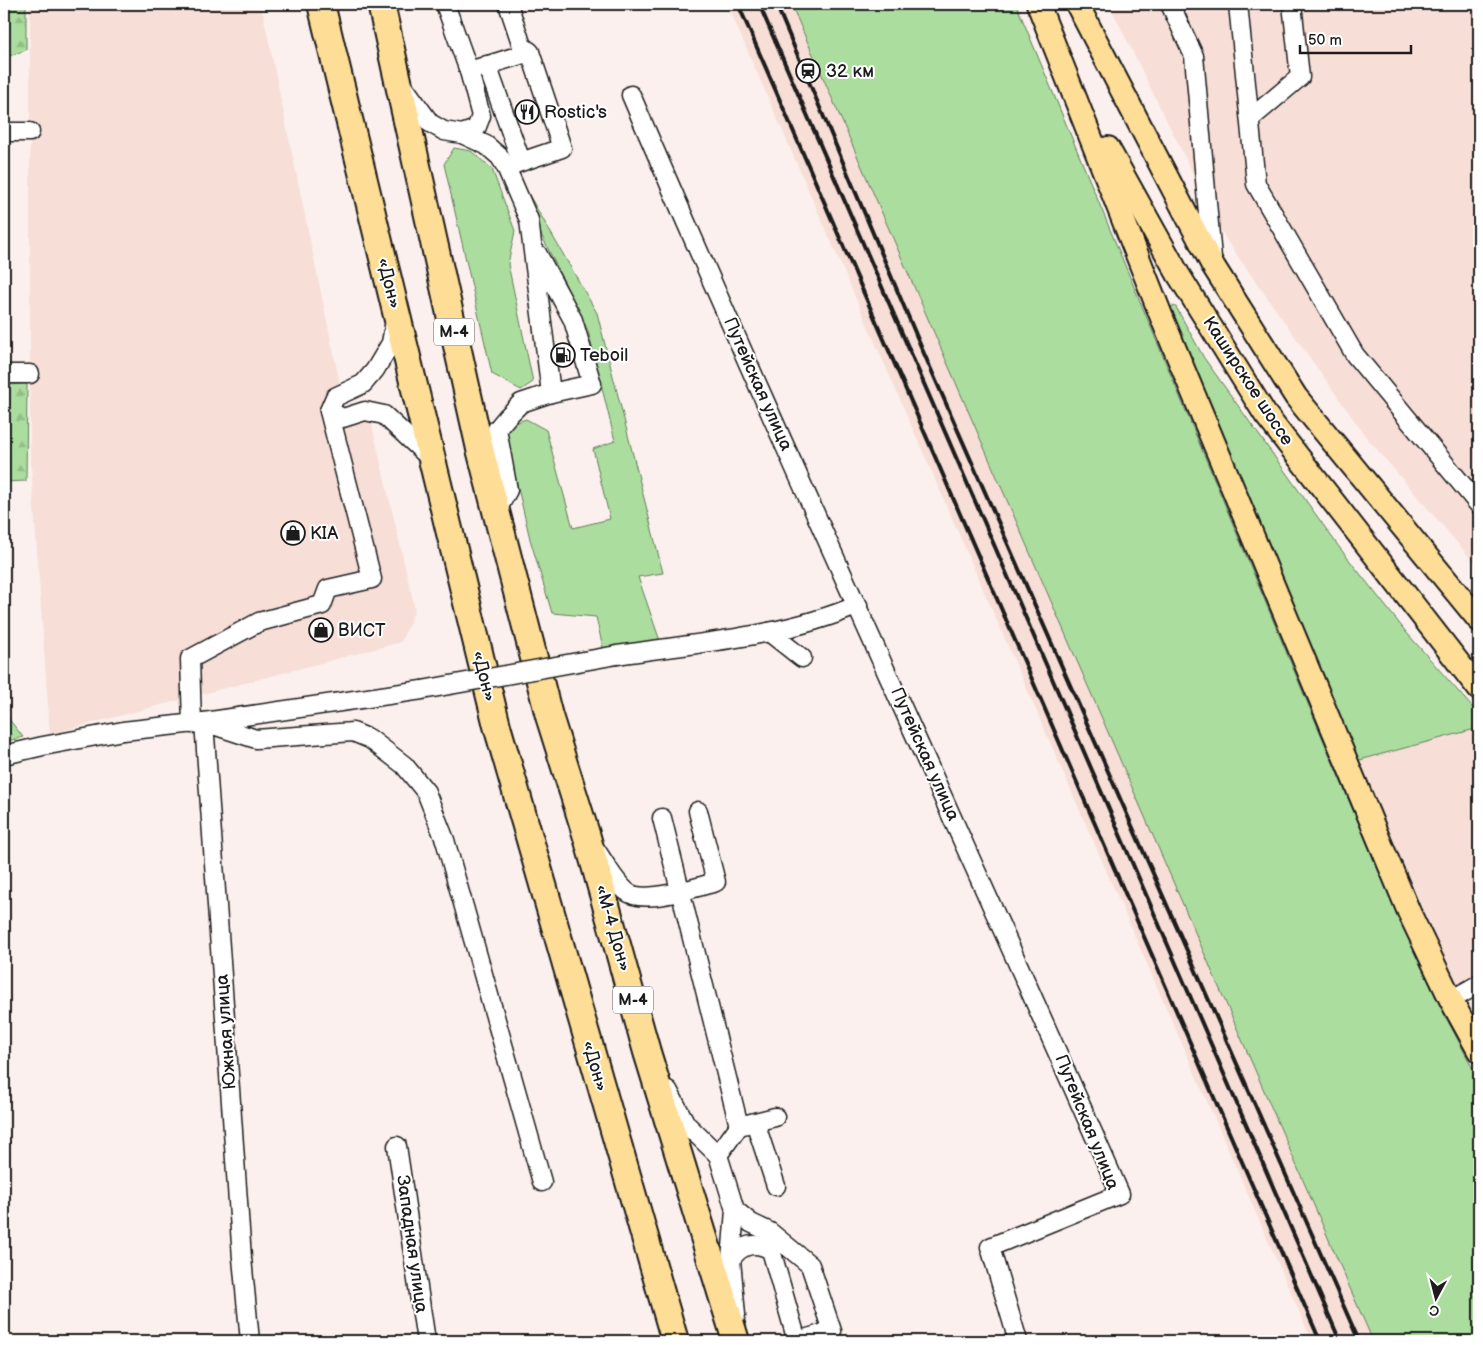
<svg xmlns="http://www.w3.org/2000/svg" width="1483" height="1345" font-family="'Balsamiq Sans',sans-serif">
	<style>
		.built { fill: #f7ded7 }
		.grass { fill: #abdd9e; stroke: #647c5d }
		.forest { fill: url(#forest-firs); stroke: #647c5d }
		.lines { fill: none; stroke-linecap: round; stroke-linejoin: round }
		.minor-casing { stroke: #1c1c1c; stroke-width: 21 }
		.major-casing { stroke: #1c1c1c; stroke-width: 26 }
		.highway-casing { stroke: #1c1c1c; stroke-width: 30 }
		.minor { stroke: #fff; stroke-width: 18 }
		.major { stroke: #fedd96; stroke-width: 22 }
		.highway { stroke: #fedd96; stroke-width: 26 }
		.rail { stroke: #1c1c1c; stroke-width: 4 }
		.minor-bridge-casing { stroke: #1c1c1c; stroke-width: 21; stroke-linecap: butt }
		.minor-bridge { stroke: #fff; stroke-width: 18 }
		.labels { text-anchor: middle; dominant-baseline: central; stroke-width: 4; stroke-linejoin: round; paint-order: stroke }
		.shield { fill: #fff; stroke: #606060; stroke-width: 1 }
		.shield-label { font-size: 16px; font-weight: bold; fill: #1c1c1c }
		.poi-label { font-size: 18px; fill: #1c1c1c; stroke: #fff; text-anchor: start }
		.street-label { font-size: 18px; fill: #1c1c1c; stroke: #fff }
	</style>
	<defs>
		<pattern id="forest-firs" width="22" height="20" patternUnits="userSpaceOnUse" patternTransform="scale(1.25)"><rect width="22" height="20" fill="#abdd9e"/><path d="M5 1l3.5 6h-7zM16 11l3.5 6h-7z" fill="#93bd88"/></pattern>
	</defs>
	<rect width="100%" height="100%" fill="#fbf0ed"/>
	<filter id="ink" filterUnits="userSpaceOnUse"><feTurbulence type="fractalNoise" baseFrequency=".02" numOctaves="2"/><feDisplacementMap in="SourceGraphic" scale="10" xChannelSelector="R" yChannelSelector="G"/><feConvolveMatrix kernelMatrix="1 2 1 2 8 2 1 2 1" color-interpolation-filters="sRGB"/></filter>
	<g filter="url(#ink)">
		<g class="built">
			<path d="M30,4H261L347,418L370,417L415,609L401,642L50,734L30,452Z"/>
			<path d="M727,4H791L1373,1341H1312Z"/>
			<path d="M1109,4H1479V568L1367,438L1225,238Z"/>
			<path d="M1479,728V972L1457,984L1356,761Z"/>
		</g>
		<g class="grass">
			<path d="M791,4H1016L1303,692L1400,921L1440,1006L1479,1080V1341H1373Z"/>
			<path d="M454,148L471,151L492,169L515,231L508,264L533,382L521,390L492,374L444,164Z"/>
			<path d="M525,188L597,313L663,573L638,577L660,641L603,648L596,617L552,613L530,539L506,437L512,424L526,419L546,430L573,528L610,519L593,449L615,441L588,331L520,191Z"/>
			<path d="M1172,306L1176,307L1204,358L1339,547L1406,632L1479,715V728L1356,761L1171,311Z"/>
		</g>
		<g class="forest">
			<path d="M4,4H26V50L4,58Z"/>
			<path d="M27,384L26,481L4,482V385Z"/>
			<path d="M4,713L23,737L4,742Z"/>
		</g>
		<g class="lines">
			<g class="minor-casing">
				<g id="minor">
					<path d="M445,4L469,71"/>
					<path d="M1170,4L1194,56L1212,258"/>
					<path d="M1238,4L1256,184L1355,355L1479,505"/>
					<path d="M487,65L521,161"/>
					<path d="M404,87L430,123L444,131L462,134L486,145L500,157L506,167L529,220L551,393L521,403L507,417L497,429L508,490L496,512"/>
					<path d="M631,95C789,464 959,827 1120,1194L990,1247L1018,1341"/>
					<path d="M1250,119L1300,77L1292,4"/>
					<path d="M4,132H30"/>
					<path d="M462,134L476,129L481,116L469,71L530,52"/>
					<path d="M506,167L562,148L530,52L522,46L508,4"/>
					<path d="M537,253L573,320L592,384L551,393"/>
					<path d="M4,374H30"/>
					<path d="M329,411L343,418L365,411L384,415L432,460"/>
					<path d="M769,632L802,658"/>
					<path d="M617,655C696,643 784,637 858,605"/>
					<path d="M192,724L190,659L259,622L322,605L328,589L372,579L329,411L335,397L363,384L375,370L391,343L395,321"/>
					<path d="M4,755L43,746L123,731L204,722L422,690"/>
					<path d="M662,818L739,1126"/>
					<path d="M596,850C605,863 614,881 626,891C642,906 697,887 716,882L698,811"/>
					<path d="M1451,1000L1479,984"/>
					<path d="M668,1090L686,1124L718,1155L735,1210L731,1260L736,1315"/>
					<path d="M755,1122L776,1186"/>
					<path d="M397,1146L426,1341"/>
					<path d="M718,1155L739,1126L775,1117"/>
					<path d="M731,1260C740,1244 756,1241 771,1250L797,1341L832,1331L810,1265L770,1232L751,1223L735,1210"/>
					<path d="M250,1341L242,1258L204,722L256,739L353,732L370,739L404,765L426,792L445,840L542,1182"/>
				</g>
			</g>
			<g class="major-casing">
				<g id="major">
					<path d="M1038,4L1164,323L1409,912L1451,1000L1479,1051"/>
					<path d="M1077,4L1212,264L1296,397L1479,620"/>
					<path d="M1108,148L1178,274L1265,414L1479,689"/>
				</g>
			</g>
			<g class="highway-casing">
				<g id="highway">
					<path d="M321,4L497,726L675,1341"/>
					<path d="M381,4L480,449L549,716L587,837L647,1052L736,1341"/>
				</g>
			</g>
			<use href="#minor" class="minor"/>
			<use href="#major" class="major"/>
			<use href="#highway" class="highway"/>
			<g class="rail">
				<path d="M738,4L1320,1341"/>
				<path d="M759,4L1340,1341"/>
				<path d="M776,4L922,349L1359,1341"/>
			</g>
			<g class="minor-bridge-casing">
				<path id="minor-bridge" d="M422,690L617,655"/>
			</g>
			<use href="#minor-bridge" class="minor-bridge"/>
		</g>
	</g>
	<defs>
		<g id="station-ring" transform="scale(1.25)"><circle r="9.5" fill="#fff" stroke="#1c1c1c" stroke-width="1.5"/><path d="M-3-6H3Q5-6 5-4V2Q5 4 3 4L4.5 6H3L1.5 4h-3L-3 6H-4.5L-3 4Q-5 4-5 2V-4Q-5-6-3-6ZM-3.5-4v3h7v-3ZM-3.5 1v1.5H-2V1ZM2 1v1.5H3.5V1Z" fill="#1c1c1c"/></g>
		<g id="restaurant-ring" transform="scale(1.25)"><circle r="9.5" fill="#fff" stroke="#1c1c1c" stroke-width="1.5"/><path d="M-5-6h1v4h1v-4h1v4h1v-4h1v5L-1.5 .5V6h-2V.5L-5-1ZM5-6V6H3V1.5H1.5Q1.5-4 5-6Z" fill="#1c1c1c"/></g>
		<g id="fuel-ring" transform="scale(1.25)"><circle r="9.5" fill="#fff" stroke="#1c1c1c" stroke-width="1.5"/><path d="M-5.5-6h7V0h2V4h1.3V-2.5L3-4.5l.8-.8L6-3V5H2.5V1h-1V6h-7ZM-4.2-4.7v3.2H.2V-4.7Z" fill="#1c1c1c"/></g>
		<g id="shop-ring" transform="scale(1.25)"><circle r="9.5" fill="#fff" stroke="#1c1c1c" stroke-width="1.5"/><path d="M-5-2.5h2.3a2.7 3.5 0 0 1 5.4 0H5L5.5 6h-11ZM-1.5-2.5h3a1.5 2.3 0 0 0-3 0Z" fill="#1c1c1c"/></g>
	</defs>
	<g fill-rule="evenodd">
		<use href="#station-ring" x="808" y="71"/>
		<use href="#restaurant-ring" x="527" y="112"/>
		<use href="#fuel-ring" x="563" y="355"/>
		<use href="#shop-ring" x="293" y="533"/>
		<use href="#shop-ring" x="321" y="630"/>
	</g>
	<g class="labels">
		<g class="shield">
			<rect x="434" y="318.5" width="40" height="27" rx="4"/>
			<rect x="613" y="986.5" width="40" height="27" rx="4"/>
		</g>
		<g class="shield-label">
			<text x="454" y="332">М-4</text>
			<text x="633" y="1000">М-4</text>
		</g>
		<g class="poi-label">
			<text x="826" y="71">32 км</text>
			<text x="544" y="112">Rostic's</text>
			<text x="580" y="355">Teboil</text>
			<text x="310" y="533">KIA</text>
			<text x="338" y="630">ВИСТ</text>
		</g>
		<g class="street-label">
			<text transform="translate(389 283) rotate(76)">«Дон»</text>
			<text transform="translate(1248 381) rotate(57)">Каширское шоссе</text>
			<text transform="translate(758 384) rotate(66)">Путейская улица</text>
			<text transform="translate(484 676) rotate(76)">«Дон»</text>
			<text transform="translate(925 754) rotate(66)">Путейская улица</text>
			<text transform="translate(613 928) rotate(74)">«М-4 Дон»</text>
			<text transform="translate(226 1032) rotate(-94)">Южная улица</text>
			<text transform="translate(595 1066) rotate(74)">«Дон»</text>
			<text transform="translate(1087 1122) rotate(68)">Путейская улица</text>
			<text transform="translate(412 1244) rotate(82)">Западная улица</text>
		</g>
	</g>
	<rect width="1483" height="1345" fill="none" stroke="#fff" stroke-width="20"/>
	<rect x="10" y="10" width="1463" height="1325" fill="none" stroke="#1c1c1c" stroke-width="2" filter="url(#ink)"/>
	<g transform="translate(1436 1298) rotate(187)" stroke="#ffffff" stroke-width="4" paint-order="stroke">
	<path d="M0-4L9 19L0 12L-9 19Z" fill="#1c1c1c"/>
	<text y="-8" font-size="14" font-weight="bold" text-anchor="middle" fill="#1c1c1c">С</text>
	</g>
	<path d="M1300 45v8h111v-8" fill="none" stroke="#1c1c1c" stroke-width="2.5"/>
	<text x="1308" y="45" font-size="15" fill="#1c1c1c" stroke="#ffffff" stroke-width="4" paint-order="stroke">50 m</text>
</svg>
